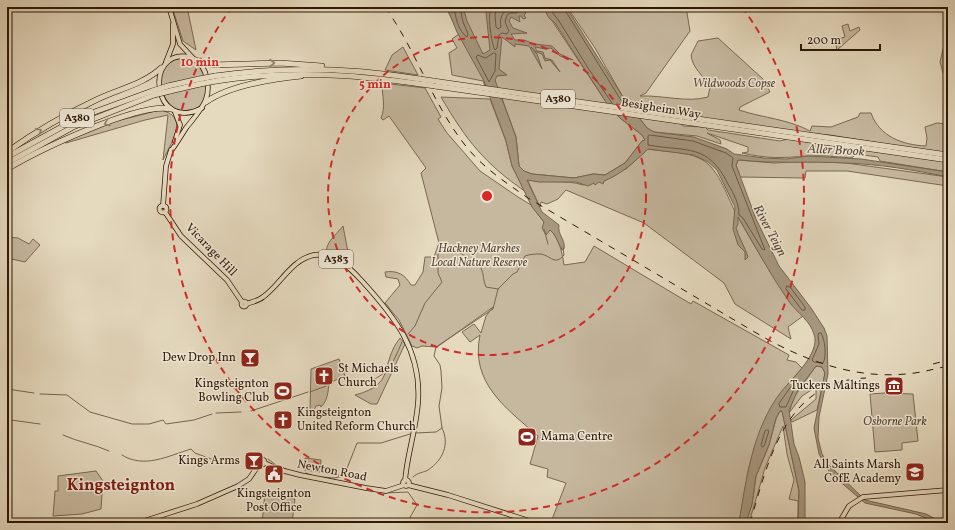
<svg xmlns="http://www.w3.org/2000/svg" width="955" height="530" font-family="Vollkorn,serif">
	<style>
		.green { fill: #c6b89f; stroke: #7a6852 }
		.water { fill: #a6977f; stroke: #76644f }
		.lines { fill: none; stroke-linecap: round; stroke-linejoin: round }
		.shore { stroke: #6a5742; stroke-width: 1 }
		.stream { stroke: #76644f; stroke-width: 1 }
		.major-casing { stroke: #2d1706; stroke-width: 5.5 }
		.highway-casing { stroke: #2d1706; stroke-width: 6 }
		.major { stroke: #e5d9be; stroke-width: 4 }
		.highway { stroke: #e5d9be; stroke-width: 5 }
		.rail { stroke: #2d1706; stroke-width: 1; stroke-dasharray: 7 7; stroke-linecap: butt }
		.highway-bridge-casing { stroke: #2d1706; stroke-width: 6; stroke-linecap: butt }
		.highway-bridge { stroke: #e5d9be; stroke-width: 5 }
		.oneway { stroke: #92826b }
		.ring { fill: none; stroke: #d62828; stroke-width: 2; stroke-dasharray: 7 5 }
		.labels { text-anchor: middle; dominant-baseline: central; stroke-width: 3; stroke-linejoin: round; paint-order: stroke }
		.shield { fill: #eee6d5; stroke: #675544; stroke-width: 1 }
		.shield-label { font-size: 11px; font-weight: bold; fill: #2d1706 }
		.park-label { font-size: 12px; font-style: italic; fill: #5b4734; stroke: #eee6d5 }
		.street-label { font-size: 12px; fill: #2d1706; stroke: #eee6d5 }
		.poi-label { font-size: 12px; fill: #2d1706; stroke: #eee6d5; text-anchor: end }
		.water-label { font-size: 13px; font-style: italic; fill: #5d4a36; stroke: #eee6d5 }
		.district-label { font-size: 16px; font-weight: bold; fill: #7a1f14; stroke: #eee6d5 }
		.centre { fill: #d62828; stroke: #eee6d5; stroke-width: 2 }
		.ring-label { font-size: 12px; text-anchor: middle; font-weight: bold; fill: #d62828; stroke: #eee6d5; stroke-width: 3; stroke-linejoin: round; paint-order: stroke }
	</style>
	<rect width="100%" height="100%" fill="#e5d9be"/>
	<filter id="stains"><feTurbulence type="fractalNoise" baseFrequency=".005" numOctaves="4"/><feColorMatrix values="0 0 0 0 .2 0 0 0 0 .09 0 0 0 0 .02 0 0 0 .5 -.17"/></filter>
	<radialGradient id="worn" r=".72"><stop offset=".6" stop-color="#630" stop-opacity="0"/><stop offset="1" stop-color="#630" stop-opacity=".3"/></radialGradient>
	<g class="green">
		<path d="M172,7H187L196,50L183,41Z"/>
		<path d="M446,7H543L606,102L620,118L642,135L645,140L642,141L625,163L605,175L593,174L574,178L532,174L524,171L519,166L516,137L500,93L487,91L483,81L452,75L449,53L457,48L452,39L459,34Z"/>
		<path d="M567,7H593L594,9V7H686L690,31L646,93L640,96C663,95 687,103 708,97L710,87C704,76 692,68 691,55L698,41L718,38L764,80L770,92L740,107L739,110C763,118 788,119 810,131L812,126L831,127L858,117L860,113H871C879,136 902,145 926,146L927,138L925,127L937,123L948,124V154L830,135L649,119L682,124L683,126L705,127L708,130L780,141L788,139L948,162V172L880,161L878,157L856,154L852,158C837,157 822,155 808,156C780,158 769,159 742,153L748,152V147L707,133L720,140L721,144L697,136L654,132L647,128L623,97L595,48Z"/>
		<path d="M848,24L850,31L859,27L860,30L837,50L835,40L845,37L842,26Z"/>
		<path d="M944,45L948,46V91L940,62Z"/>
		<path d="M403,47L418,75L385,70L392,55Z"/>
		<path d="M175,59C181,59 188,57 193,60C207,69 213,99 197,108C172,123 152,87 165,67C167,64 172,61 175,59Z"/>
		<path d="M382,83L425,88L441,117L438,119L447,133L480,171L518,197L531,205L544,222L546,235L550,229C559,239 562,251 564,265L585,262L594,246L691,304L693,301L789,355L787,360L796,362L802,368L781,393L766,417L749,467L739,523C722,523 705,525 688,523C677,522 660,514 649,523L551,522L566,483L547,477L548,469L530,464L538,436C506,408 470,383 480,335L470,342L462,332L474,324L481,333L486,316L493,307L437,347L422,346L417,348L412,346L399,320L385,303L400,285L398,279L386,277L385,272C398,270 405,275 411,285H415L423,272L425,257H434L439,243L421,173L426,168L389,116L383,120L381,118C386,107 382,95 382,83Z"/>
		<path d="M441,97L490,99L506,141L512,166L526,192C485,164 466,140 441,97Z"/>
		<path d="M160,110C190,116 172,141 163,160L168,115L145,120L66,143L63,142L113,122Z"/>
		<path d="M648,149C664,152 686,151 701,159C721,170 727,199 738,217C757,250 778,288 803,316L788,327L791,339L735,304L724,283L644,223L566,190L558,199L547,204L541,202L540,207L527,179C545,184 565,179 583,185L626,169Z"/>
		<path d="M738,160L774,163L809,161L846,163L948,177V186L847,171H806L805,178L740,177L736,165Z"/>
		<path d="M343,226L349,257L352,266L344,259L327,254C324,243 337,234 343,226Z"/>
		<path d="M7,237L18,238L29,244L33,239L40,245L25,262L7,258Z"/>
		<path d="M400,338L405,344L377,404H371L355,395C397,384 379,365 400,338Z"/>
		<path d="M339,359L345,376L329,383C328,392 328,400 321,407L320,405L316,406L314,410L310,412L311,369Z"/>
		<path d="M816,366L822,367L825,373L817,410L792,422L791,420L816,399V387L802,396L789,413L794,397Z"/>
		<path d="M885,393L913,394L918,441L902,443V450L875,452L870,394Z"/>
		<path d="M780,411H782L799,491L798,523V501L789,499L794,480L787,454L783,426L765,468L749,523H746L752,504L756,476L769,445L776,419Z"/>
		<path d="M305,458L321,460L320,472L304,470Z"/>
		<path d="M96,471L103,481L101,509L82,514L53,516L55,491H58V476Z"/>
		<path d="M265,493L295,499L292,523H262Z"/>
	</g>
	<path class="water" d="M451,7H463L467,21L483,54L490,50L486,12L489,7H519L526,13L524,15L526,18L523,19L521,16H519L520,22L511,17L509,21L513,28L527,33L511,34L515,40H524L534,44L552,46L560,54L573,60L560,56L551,48L545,49L535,47L537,51L543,52L545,58L552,60L560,72L550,60L545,61L542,54L536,52L531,47L537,54L542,69L529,46L515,44V47L502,37L499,69L507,75L497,76L495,80L516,137L519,166L524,171L532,174L574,178L593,174L605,175L625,163L642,141L645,140L642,135L620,118L606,102L555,23L549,18L543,7H566L623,97L647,128L654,132L694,137L727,149L734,154L764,158L786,159L808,156L861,159L948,172V177C914,170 879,164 845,163C810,161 775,164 741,160H738L736,165L756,219L779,266L811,308L824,328L827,336L828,374L819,417L818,438L822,454L829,465L865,500L926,514L943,523H938L916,514L865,503L830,473L819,454L814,428L825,373L822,367L816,366L798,390L789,410L794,444L799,457L805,482V523H798L799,491L782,411H780L776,418L769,445L756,476L752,504L746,523H739C746,479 753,428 781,392C792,378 821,353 814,334C810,321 798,313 790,303C771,276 755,246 738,217V224L736,228C739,238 745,247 748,257L745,260V252L738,245L733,229L735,207L717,170L708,162L694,155L648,149C634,162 622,174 604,181L603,184L599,182L595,185L594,183L588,186L576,182H539L527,180L542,212L559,225C557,234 566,240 564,249L562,250L554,234L550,230L546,235L542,228L544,222L532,207L512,166L506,141L484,81L457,32L447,8L451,10Z"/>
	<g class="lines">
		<g class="shore">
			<path d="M455,7C454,16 459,32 467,37L468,34L463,22L460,7"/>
			<path d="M492,7C492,9 490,11 490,13C488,19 492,46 495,50L497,48L499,35L502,33L507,34L509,31L505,22L507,15L510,13H517V7"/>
			<path d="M497,7L495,15L496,27L498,29L501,27C499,17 503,11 511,7"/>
			<path d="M548,7L559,21L588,68L612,103"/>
			<path d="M563,7L624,105"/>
			<path d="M494,53L496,54L495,71L489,82L476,57L478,55L485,58Z"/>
			<path d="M650,135L693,141L726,153L733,158L732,166L765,250L762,249L743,218L739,215C739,203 734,194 728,184C708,143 687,152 648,145V136Z"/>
			<path d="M787,286L790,287L805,307V310H802L786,289Z"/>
			<path d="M821,333C825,339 827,357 823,363L814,362L812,360L819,344L818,334Z"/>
			<path d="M791,387L794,389L786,407H780L779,404Z"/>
			<path d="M767,430L769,431L764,446L762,447L761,445L765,431Z"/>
		</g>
		<g class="stream">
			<path d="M544,229L548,244"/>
			<path d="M408,334L415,326L425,303L442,282L438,273V254C452,243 459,252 471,261C474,263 479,264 481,268C484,274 483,281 486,287L498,289"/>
			<path d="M364,384C390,373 391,367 402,342"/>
			<path d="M7,389L34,393"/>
			<path d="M310,392L326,386"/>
			<path d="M40,394L67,395L90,412L132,424H149L163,420L166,424L194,420L212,414"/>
			<path d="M251,411L308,392"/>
			<path d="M216,413L241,412"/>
			<path d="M7,417L11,420L40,424"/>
			<path d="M416,433L436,432L442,428L439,406L442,388L441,371L440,365L434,356L436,347L493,309L498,289L513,274L517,272L525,256C530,254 537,254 541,254C551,256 555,266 564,255L563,248"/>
			<path d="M63,435C78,442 94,444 109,451"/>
			<path d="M122,455C144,469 168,456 191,449L195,453L214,460"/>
			<path d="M268,459L276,465L286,469"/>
			<path d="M306,473L311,475"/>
			<path d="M322,477L334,478L344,476L357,443H381L410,434"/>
			<path d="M413,477C418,472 423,473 428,470C443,460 450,444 442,428"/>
			<path d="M385,493L408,492L417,505L407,523"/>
		</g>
		<g class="major-casing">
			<g id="major">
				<path d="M169,7L180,44L192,57"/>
				<path d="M166,62L173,44V24"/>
				<path d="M175,141L180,125L175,112"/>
				<path d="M171,151C176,144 181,136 186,128C201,109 214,98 205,72C202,65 197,59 190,57C143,47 152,134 202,108"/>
				<circle cx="163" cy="209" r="3.5"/>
				<path d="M163,206L166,166L171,150"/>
				<path d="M165,212L181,236L227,280L242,302"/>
				<circle cx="244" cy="304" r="2.5"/>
				<path d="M246,304C252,302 258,301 263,297C280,285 292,259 314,255C335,252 349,267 362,281C395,317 422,351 418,403C416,430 407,455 405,481"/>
				<circle cx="262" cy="462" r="2.5"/>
				<path d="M265,463L277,469L300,475L366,488L386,491L404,485"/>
				<circle cx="406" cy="483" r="3"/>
				<path d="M408,485L448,495L536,523"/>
				<path d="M138,523L197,504L238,486L249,479L260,463"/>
				<path d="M839,523L849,506L863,497L948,490"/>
			</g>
		</g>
		<g class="highway-casing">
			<g id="highway">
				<path d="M196,60L212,65L280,63L322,66"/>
				<path d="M215,76C284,66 351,68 420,79"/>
				<path d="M216,81C288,70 349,74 421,84"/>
				<path d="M433,81L948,155"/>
				<path d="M168,86L199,79"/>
				<path d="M435,86L948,160"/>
				<path d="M170,91L200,84"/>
				<path d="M206,102C230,85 272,79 301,76"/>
				<path d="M7,152C35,132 66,114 98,99C119,89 144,84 161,68"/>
				<path d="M7,157L78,118L152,91"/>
				<path d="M7,163L73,127L154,95"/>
				<path d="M7,169C37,151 138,102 171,109"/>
			</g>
		</g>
		<use href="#major" class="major"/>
		<use href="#highway" class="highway"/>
		<g class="rail">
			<path d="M385,7C416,50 432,103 465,145C482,167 505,182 528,198L758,334C803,360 854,379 906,374C920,373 934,369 948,366"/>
			<path d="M933,364L948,360"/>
			<path d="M750,523C769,459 785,381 866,378"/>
		</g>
		<g class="highway-bridge-casing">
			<g id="highway-bridge">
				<path d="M199,79L215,76"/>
				<path d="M420,79L433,81"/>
				<path d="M200,84L216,81"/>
				<path d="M421,84L435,86"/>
				<path d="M152,91L168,86"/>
				<path d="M154,95L170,91"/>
			</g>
		</g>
		<use href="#highway-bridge" class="highway-bridge"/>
	</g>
	<defs><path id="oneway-chevron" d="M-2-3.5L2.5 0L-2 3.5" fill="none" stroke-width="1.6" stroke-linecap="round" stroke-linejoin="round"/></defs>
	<g class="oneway">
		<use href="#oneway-chevron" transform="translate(272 63)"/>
		<use href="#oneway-chevron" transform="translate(107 123) rotate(158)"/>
		<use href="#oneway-chevron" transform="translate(39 131) rotate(-32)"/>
	</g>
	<g class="ring">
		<circle cx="487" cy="196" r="159"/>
		<path d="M742 7A317 317 0 1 1 232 7"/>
	</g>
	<defs>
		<g id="bar-square" transform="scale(1)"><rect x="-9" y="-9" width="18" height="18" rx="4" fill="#8f2418" stroke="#eee6d5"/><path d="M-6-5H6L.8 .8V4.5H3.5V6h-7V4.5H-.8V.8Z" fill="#fff"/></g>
		<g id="church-square" transform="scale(1)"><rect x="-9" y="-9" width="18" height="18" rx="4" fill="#8f2418" stroke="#eee6d5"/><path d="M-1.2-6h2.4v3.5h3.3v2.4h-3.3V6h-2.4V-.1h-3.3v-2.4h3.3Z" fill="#fff"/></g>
		<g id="museum-square" transform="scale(1)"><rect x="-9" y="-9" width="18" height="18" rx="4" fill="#8f2418" stroke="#eee6d5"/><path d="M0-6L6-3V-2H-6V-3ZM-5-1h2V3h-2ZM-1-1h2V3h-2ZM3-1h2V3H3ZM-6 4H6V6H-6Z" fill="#fff"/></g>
		<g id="stadium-square" transform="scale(1)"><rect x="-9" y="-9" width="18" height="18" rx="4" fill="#8f2418" stroke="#eee6d5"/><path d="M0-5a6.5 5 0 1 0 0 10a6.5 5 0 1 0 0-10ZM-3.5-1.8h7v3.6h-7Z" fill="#fff"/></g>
		<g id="school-square" transform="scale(1)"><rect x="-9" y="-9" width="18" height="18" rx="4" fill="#8f2418" stroke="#eee6d5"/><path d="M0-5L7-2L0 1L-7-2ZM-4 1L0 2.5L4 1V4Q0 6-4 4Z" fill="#fff"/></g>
		<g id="civic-square" transform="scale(1)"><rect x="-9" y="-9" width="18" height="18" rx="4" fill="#8f2418" stroke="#eee6d5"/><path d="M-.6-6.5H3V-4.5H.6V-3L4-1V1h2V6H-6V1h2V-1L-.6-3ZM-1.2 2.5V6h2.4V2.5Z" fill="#fff"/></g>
	</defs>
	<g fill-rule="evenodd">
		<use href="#bar-square" x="250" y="358"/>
		<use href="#church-square" x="324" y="376"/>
		<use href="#museum-square" x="894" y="386"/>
		<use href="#stadium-square" x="283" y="391"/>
		<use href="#church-square" x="283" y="420"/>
		<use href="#stadium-square" x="527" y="437"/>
		<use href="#bar-square" x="254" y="461"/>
		<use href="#school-square" x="915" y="472"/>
		<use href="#civic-square" x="274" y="474"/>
	</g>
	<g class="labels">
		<g class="shield">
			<rect x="541" y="90" width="34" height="18" rx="3"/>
			<rect x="60" y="109" width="34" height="18" rx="3"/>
			<rect x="319" y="250" width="34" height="18" rx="3"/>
		</g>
		<g class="shield-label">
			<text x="558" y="99">A380</text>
			<text x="77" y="118">A380</text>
			<text x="336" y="259">A383</text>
		</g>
		<g class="park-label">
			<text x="734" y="84">Wildwoods Copse</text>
			<text x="479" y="249">Hackney Marshes<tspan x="479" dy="14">Local Nature Reserve</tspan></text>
			<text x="895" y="422">Osborne Park</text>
		</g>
		<g class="street-label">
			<text transform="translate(661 109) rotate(9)">Besigheim Way</text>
			<text transform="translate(211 250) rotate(46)">Vicarage Hill</text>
			<text transform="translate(332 471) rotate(11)">Newton Road</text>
		</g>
		<g class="poi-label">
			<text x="236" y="358">Dew Drop Inn</text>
			<text x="338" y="369" text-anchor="start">St Michaels<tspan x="338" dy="14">Church</tspan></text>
			<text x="269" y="384">Kingsteignton<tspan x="269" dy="14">Bowling Club</tspan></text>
			<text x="880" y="386">Tuckers Maltings</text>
			<text x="297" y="413" text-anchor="start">Kingsteignton<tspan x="297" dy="14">United Reform Church</tspan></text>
			<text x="541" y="437" text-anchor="start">Mama Centre</text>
			<text x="240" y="461">Kings Arms</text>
			<text x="901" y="465">All Saints Marsh<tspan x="901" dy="14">CofE Academy</tspan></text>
			<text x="274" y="494" text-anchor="middle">Kingsteignton<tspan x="274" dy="14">Post Office</tspan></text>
		</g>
		<g class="water-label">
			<text transform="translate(836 151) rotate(3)">Aller Brook</text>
			<text transform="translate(769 231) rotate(62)">River Teign</text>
		</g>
		<g class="district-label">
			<text x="121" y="486">Kingsteignton</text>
		</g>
	</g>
	<circle cx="487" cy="196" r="6" class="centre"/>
	<g class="ring-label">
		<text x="200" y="66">10 min</text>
		<text x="375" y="88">5 min</text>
	</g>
	<rect width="955" height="530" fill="none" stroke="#e5d9be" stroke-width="24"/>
	<rect x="8" y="8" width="939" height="514" fill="none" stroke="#2d1706" stroke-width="2"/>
	<rect x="12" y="12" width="931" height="506" fill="none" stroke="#2d1706"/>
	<path d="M801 44v6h79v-6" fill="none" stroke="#2d1706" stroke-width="2"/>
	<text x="807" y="44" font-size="12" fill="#2d1706" stroke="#eee6d5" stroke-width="3" paint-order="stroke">200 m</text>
	<rect width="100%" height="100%" filter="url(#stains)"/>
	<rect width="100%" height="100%" fill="url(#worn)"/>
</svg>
